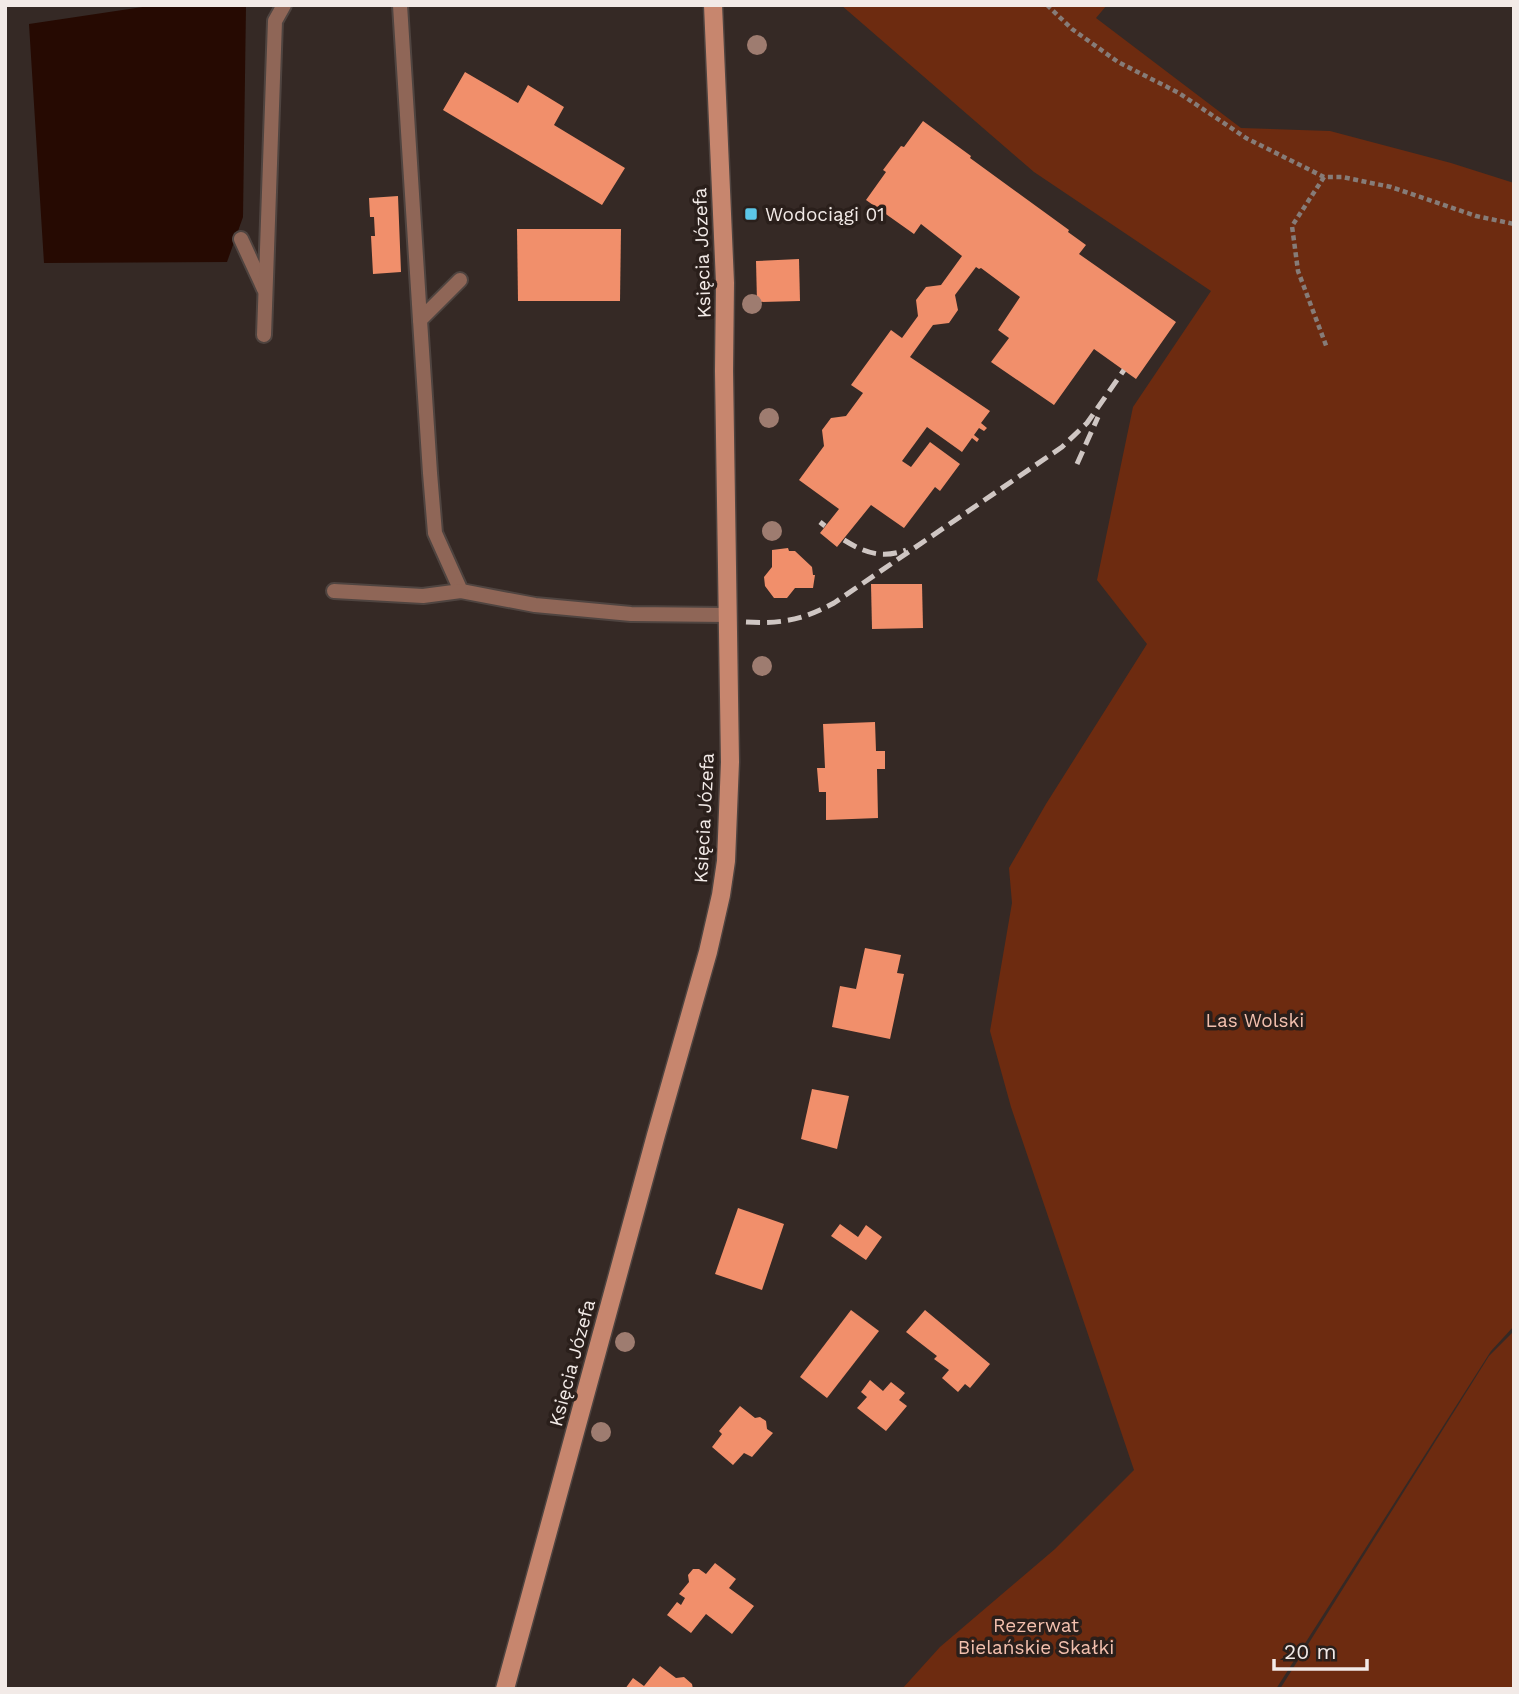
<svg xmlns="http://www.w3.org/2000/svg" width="1519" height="1694" font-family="'Work Sans',sans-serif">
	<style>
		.green { fill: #6d2b10 }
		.water { fill: #260a02 }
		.building { fill: #f18f6b }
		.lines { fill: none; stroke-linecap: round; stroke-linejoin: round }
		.service-casing { stroke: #4f4440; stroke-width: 18 }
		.secondary-casing { stroke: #4f4440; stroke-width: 21 }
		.path { stroke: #867c78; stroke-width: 4.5; stroke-dasharray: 5 3.5; stroke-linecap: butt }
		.service { stroke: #8f6657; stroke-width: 14 }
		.secondary { stroke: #c7866e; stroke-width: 18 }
		.rail { stroke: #cfc6c3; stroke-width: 5; stroke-dasharray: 14 7; stroke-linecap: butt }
		.tree { fill: #9e7c70 }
		.poi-dot { fill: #5cc7e8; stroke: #2a1f1b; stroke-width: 2.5 }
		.labels { text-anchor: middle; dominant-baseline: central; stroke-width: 7; stroke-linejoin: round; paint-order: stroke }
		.poi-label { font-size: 19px; fill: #f2eae7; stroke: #2a1f1b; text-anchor: start }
		.street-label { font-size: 19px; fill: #f2eae7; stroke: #2a1f1b }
		.park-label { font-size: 19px; fill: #f3c0ae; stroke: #2a1f1b }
	</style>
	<rect width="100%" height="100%" fill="#352925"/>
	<g class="green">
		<path d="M841,5H1107L1096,18L1241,128L1330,131L1451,163L1514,183V1326L1491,1351L1276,1689H902L940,1647L1055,1549L1134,1470L1011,1107L990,1031L1012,903L1009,868L1046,804L1147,644L1097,580L1133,407L1211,291L1034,172Z"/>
		<path d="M1514,1331V1689H1280L1489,1356Z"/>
	</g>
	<path class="water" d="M156,5H246L243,217L227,262L44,263L29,24Z"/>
	<g class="building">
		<path d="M465,72L518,103L528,85L564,107L554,125L625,168L602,205L443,110Z"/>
		<path d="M923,121L971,156L970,158L1069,230L1068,232L1086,245L1079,254L1176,322L1136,379L1094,349L1054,405L991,362L1009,338L998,330L1020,297L981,268L979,269L976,267L955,295L958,310L949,323L933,325L910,357L990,411L981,423L987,428L984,431L979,428L974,435L979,439L977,442L972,438L962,452L927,427L902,461L911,467L930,442L960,464L940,491L935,487L904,528L871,505L837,547L820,533L839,509L799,480L824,446L822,430L831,418L846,416L863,393L851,385L891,330L902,338L918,316L916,300L926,287L941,285L962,256L921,224L914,234L866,200L886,172L883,170L901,146L904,147Z"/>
		<path d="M398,196L401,272L373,274L371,236H375L374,217H370L369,198Z"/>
		<path d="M517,229H621L620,301H518Z"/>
		<path d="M799,259L800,301L757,302L756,261Z"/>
		<path d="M788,548L789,551H795L812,567L813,575H815L813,588H795L787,598H774L765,586L764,577L772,567V550Z"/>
		<path d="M871,584H922L923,628L872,629Z"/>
		<path d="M875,722L876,751H885V769H877L878,818L826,820V792H819L817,768H825L823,724Z"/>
		<path d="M865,948L901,955L897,973L904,974L890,1039L832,1027L840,986L856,989Z"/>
		<path d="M812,1089L849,1096L837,1149L801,1139Z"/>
		<path d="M738,1208L784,1224L762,1290L715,1274Z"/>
		<path d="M840,1224L858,1237L866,1225L882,1237L866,1260L831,1236Z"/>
		<path d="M851,1310L879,1331L827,1398L800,1377Z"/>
		<path d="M925,1310L990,1364L970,1388L965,1384L958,1392L942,1378L949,1370L934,1359L937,1356L906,1332Z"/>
		<path d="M870,1380L883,1391L891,1382L905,1393L899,1400L907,1406L886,1431L857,1408L867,1397L861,1392Z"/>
		<path d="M740,1406L755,1418L760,1417L766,1421L767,1429L773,1433L752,1457L744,1453L733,1465L712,1447L722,1434L719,1431Z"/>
		<path d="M715,1563L736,1579L729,1588L754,1606L732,1634L706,1614L691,1633L667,1615L677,1602L681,1605L685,1598L679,1594L689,1582L688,1575L693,1569H699L706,1574Z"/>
		<path d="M660,1666L676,1678L684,1677L692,1684L693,1689H625L633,1678L644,1686Z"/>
	</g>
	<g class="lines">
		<g class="service-casing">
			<g id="service">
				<path d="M400,5L420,320"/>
				<path d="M241,239L264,289"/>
				<path d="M460,280L420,320L430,473L435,533L461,591L535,605L631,614L728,615"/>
				<path d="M264,335L275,21L284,5"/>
				<path d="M334,591L423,596L461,591"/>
			</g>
		</g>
		<g class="secondary-casing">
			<path id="secondary" d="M505,1689L656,1135L708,952L721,895L726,861L730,762L724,371L725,283L713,5"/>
		</g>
		<g class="path">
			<path d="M1047,5L1072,29L1118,62L1179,93L1246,138L1324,177H1342L1391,187L1476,216L1514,224"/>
			<path d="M1324,177L1292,226L1298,271L1327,348"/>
		</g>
		<use href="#service" class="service"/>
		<use href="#secondary" class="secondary"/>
		<g class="rail">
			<path d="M1077,464L1098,417"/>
			<path d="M820,522L825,526"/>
			<path d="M844,540C865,553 882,559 906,550"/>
			<path d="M746,622C781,624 803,620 834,603L1062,447L1087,423L1124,370"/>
		</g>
	</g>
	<g class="tree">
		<circle cx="757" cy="45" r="10"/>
		<circle cx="752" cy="304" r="10"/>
		<circle cx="769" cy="418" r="10"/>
		<circle cx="772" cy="531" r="10"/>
		<circle cx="762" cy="666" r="10"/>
		<circle cx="625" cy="1342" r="10"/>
		<circle cx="601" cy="1432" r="10"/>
	</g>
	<rect class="poi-dot" x="744" y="207" width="14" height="14" rx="3.5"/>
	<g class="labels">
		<g class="poi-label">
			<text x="765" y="214">Wodociągi 01</text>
		</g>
		<g class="street-label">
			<text transform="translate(702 253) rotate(-92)">Księcia Józefa</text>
			<text transform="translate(704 818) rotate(-87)">Księcia Józefa</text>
			<text transform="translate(572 1363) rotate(-75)">Księcia Józefa</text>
		</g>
		<g class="park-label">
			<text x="1255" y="1020">Las Wolski</text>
			<text x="1036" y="1625">Rezerwat<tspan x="1036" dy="22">Bielańskie Skałki</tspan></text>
		</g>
	</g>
	<rect width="1519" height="1694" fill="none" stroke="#f2eae7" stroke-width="14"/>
	<path d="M1274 1659v10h93v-10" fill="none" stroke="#f2eae7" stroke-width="3.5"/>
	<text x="1284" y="1659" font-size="21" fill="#f2eae7" stroke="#2a1f1b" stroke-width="5" paint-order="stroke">20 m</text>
</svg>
